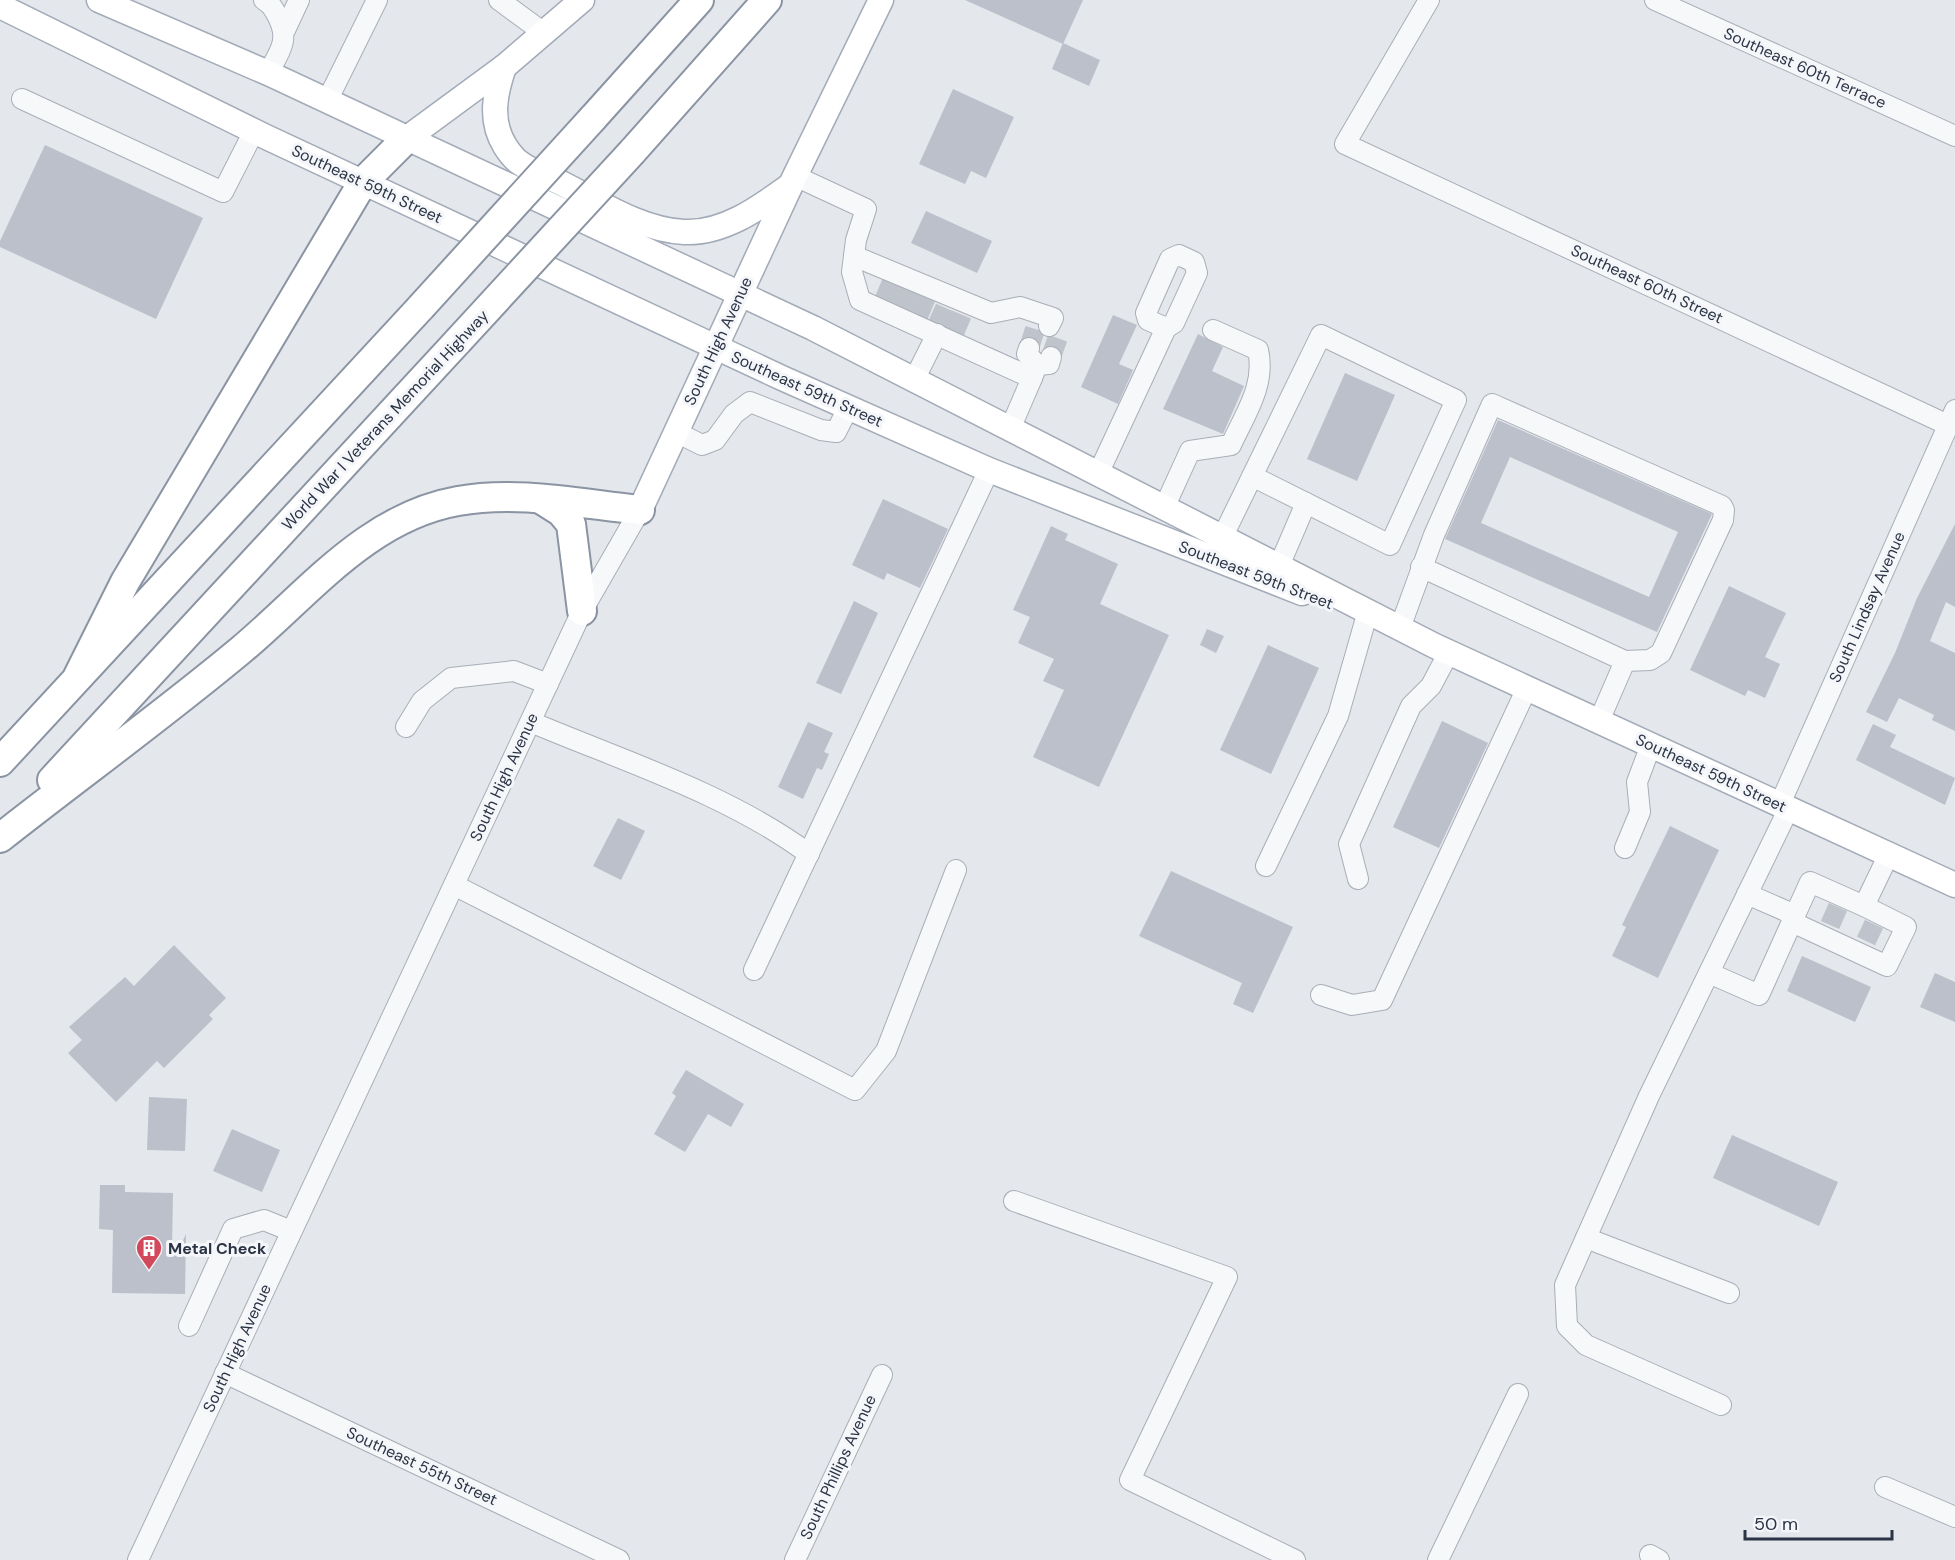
<svg xmlns="http://www.w3.org/2000/svg" width="1955" height="1560" font-family="'DM Sans',sans-serif">
	<style>
		.building { fill: #bbc0ca; fill-rule: evenodd }
		.lines { fill: none; stroke-linecap: round; stroke-linejoin: round }
		.minor-tunnel { stroke: #bfc3cb; stroke-width: 20; stroke-dasharray: 20 10; stroke-linecap: butt }
		.minor-casing { stroke: #a9aeb7; stroke-width: 22 }
		.major-casing { stroke: #a3abb8; stroke-width: 27 }
		.highway-casing { stroke: #8b94a3; stroke-width: 32 }
		.minor { stroke: #f7f8fa; stroke-width: 20 }
		.major { stroke: #fff; stroke-width: 24 }
		.highway { stroke: #fff; stroke-width: 28 }
		.highway-bridge-casing { stroke: #8b94a3; stroke-width: 32; stroke-linecap: butt }
		.highway-bridge { stroke: #fff; stroke-width: 28 }
		.labels { text-anchor: middle; dominant-baseline: central; stroke-width: 6; stroke-linejoin: round; paint-order: stroke }
		.street-label { font-size: 16px; fill: #2b3445; stroke: #f4f6f9 }
		.poi-label { font-size: 16px; font-weight: bold; fill: #2b3445; stroke: #f4f6f9; text-anchor: start }
	</style>
	<rect width="100%" height="100%" fill="#e4e7ec"/>
	<g class="building">
		<path d="M965,0H1083L1063,44Z"/>
		<path d="M1063,43L1100,60L1089,86L1052,69Z"/>
		<path d="M953,89L1014,117L986,178L971,171L965,184L919,164Z"/>
		<path d="M45,145L203,218L156,319L0,247V241Z"/>
		<path d="M926,211L992,241L977,273L911,243Z"/>
		<path d="M1113,315L1137,325L1119,364L1133,370L1118,404L1081,387Z"/>
		<path d="M1198,334L1223,347L1212,371L1244,386L1223,434L1163,409Z"/>
		<path d="M1345,373L1395,395L1357,481L1307,459Z"/>
		<path d="M1498,420L1712,514L1657,632L1445,539ZM1510,457L1678,532L1649,597L1481,523Z"/>
		<path d="M883,499L948,529L920,588L887,573L884,580L852,565Z"/>
		<path d="M1955,524V607L1946,602L1930,641L1955,653V731L1932,720L1934,715L1899,698L1887,722L1866,712L1895,653L1917,598Z"/>
		<path d="M1051,526L1068,534L1065,540L1118,564L1100,604L1169,635L1099,787L1033,757L1064,690L1043,681L1054,659L1018,643L1030,617L1013,610Z"/>
		<path d="M1729,586L1786,613L1765,657L1780,664L1765,698L1748,690L1745,696L1690,670Z"/>
		<path d="M854,601L878,613L841,694L816,683Z"/>
		<path d="M1207,629L1224,636L1216,653L1200,645Z"/>
		<path d="M1268,645L1319,668L1271,774L1220,750Z"/>
		<path d="M1442,721L1488,743L1439,848L1393,827Z"/>
		<path d="M808,722L833,733L824,752L829,754L822,770L817,768L803,799L778,787Z"/>
		<path d="M1873,724L1896,735L1890,747L1955,778L1945,805L1856,760Z"/>
		<path d="M618,818L645,831L621,880L593,866Z"/>
		<path d="M1670,826L1719,850L1658,978L1612,956L1626,927L1622,925Z"/>
		<path d="M1171,871L1293,927L1253,1013L1233,1004L1242,983L1139,936Z"/>
		<path d="M174,945L226,998L209,1015L213,1019L164,1068L157,1061L116,1102L68,1053L82,1040L69,1027L125,977L134,986Z"/>
		<path d="M1802,956L1871,987L1855,1022L1787,991Z"/>
		<path d="M1935,973L1955,982V1022L1920,1007Z"/>
		<path d="M686,1070L744,1104L731,1127L708,1114L685,1152L654,1134L676,1096L672,1093Z"/>
		<path d="M149,1097L187,1099L185,1151L147,1150Z"/>
		<path d="M232,1129L280,1150L262,1192L213,1171Z"/>
		<path d="M1732,1135L1838,1182L1819,1226L1713,1178Z"/>
		<path d="M100,1185H125V1192L173,1193L172,1249H179L186,1234L185,1294L112,1293L113,1230L99,1229Z"/>
	</g>
	<g class="lines">
		<g class="minor-tunnel">
			<path d="M884,301L892,282"/>
			<path d="M900,308L908,289"/>
			<path d="M918,316L926,297"/>
			<path d="M937,326L946,306"/>
			<path d="M954,333L962,314"/>
			<path d="M1029,348L1036,326"/>
			<path d="M1051,357L1058,337"/>
			<path d="M1830,925L1838,907"/>
			<path d="M1866,941L1874,924"/>
		</g>
		<g class="minor-casing">
			<g id="minor">
				<path d="M264,0C271,4 273,8 277,15C290,39 281,50 268,73"/>
				<path d="M499,0L544,33"/>
				<path d="M1429,0L1345,144L1948,425"/>
				<path d="M1655,0L1955,136"/>
				<path d="M285,30L299,0"/>
				<path d="M22,99L223,192L254,131"/>
				<path d="M327,101L377,0"/>
				<path d="M795,176L866,209L856,240L852,272L860,300L1032,378L1010,429"/>
				<path d="M854,256L991,313L1020,307L1053,318L1049,326"/>
				<path d="M1029,348L1027,354L1037,365"/>
				<path d="M1032,378L1037,365L1049,364L1051,357"/>
				<path d="M914,380L937,334"/>
				<path d="M676,432L702,445L715,440L734,414L750,402L821,430L836,432L848,408"/>
				<path d="M1098,474L1166,328L1174,323L1197,273L1194,262L1179,255L1170,259L1146,313L1148,320L1166,328"/>
				<path d="M1164,508L1190,451L1231,445C1245,414 1266,385 1258,350L1213,330"/>
				<path d="M1222,538L1321,335L1456,400L1390,545L1252,476"/>
				<path d="M1279,566L1306,503"/>
				<path d="M1421,567L1625,661"/>
				<path d="M1400,628L1434,535L1492,404L1722,506L1724,510L1723,520L1661,653L1650,660L1625,661L1599,721"/>
				<path d="M531,722C623,761 728,794 809,854"/>
				<path d="M406,727L422,701L451,678L514,671L548,684"/>
				<path d="M1780,804L1955,410"/>
				<path d="M1625,848L1640,812L1637,782L1651,745"/>
				<path d="M1266,866L1338,716L1366,618"/>
				<path d="M1358,879L1349,844L1411,706L1431,686L1449,652"/>
				<path d="M454,885L855,1090L886,1051L956,870"/>
				<path d="M1795,915L1810,882L1864,906L1889,854"/>
				<path d="M1792,922L1887,966L1906,927L1864,906"/>
				<path d="M754,970L989,470"/>
				<path d="M1709,973L1759,995L1795,915L1747,894"/>
				<path d="M1321,995L1352,1005L1382,1000L1527,688"/>
				<path d="M1014,1201L1227,1277L1130,1480L1295,1560"/>
				<path d="M1586,1238L1729,1293"/>
				<path d="M189,1326L233,1229L264,1220L291,1231"/>
				<path d="M225,1373L619,1560"/>
				<path d="M1721,1405L1586,1345L1567,1326L1565,1285L1649,1096L1789,808"/>
				<path d="M1885,1487L1955,1517"/>
				<path d="M1650,1555L1659,1560"/>
				<path d="M138,1560L582,611L640,510"/>
				<path d="M795,1560L882,1375"/>
				<path d="M1438,1560L1518,1394"/>
			</g>
		</g>
		<g class="major-casing">
			<g id="major">
				<path d="M99,0L268,73L813,328L1435,646L1955,885"/>
				<path d="M0,6L264,136L782,378L989,470L1302,593"/>
				<path d="M504,67C495,93 489,120 505,146C508,151 515,160 520,163C532,172 548,177 561,183C599,202 641,230 684,232C723,234 759,208 788,187"/>
				<path d="M406,139L504,67L582,0"/>
				<path d="M640,510L795,176L881,0"/>
			</g>
		</g>
		<g class="highway-casing">
			<g id="highway">
				<path d="M593,118L699,0"/>
				<path d="M632,152L767,0"/>
				<path d="M542,500L561,512L571,524L582,611"/>
				<path d="M78,676L125,582L363,182L406,139"/>
				<path d="M0,762L421,307"/>
				<path d="M52,780L458,341"/>
				<path d="M0,838C80,775 163,715 241,650C308,594 367,517 458,501C517,490 581,504 640,510"/>
			</g>
		</g>
		<use href="#minor" class="minor"/>
		<use href="#major" class="major"/>
		<use href="#highway" class="highway"/>
		<g class="highway-bridge-casing">
			<g id="highway-bridge">
				<path d="M421,307L593,118"/>
				<path d="M458,341L632,152"/>
			</g>
		</g>
		<use href="#highway-bridge" class="highway-bridge"/>
	</g>
	<defs>
		<g id="building-pin" transform="scale(1.35)"><path d="M0 17L-7.5 6A9.5 9.5 0 1 1 7.5 6Z" fill="#d1495b" stroke="#f4f6f9"/><path d="M-4-6H4V6H1V3H-1V6H-4ZM-2.5-4.3h1.7v1.8h-1.7ZM.8-4.3h1.7v1.8H.8ZM-2.5-1h1.7V.8h-1.7ZM.8-1h1.7V.8H.8Z" fill="#fff"/></g>
	</defs>
	<g fill-rule="evenodd">
		<use href="#building-pin" x="149" y="1248"/>
	</g>
	<g class="labels">
		<g class="street-label">
			<text transform="translate(1805 68) rotate(24)">Southeast 60th Terrace</text>
			<text transform="translate(367 184) rotate(25)">Southeast 59th Street</text>
			<text transform="translate(1647 284) rotate(25)">Southeast 60th Street</text>
			<text transform="translate(718 341) rotate(-65)">South High Avenue</text>
			<text transform="translate(807 389) rotate(24)">Southeast 59th Street</text>
			<text transform="translate(385 420) rotate(-47)">World War I Veterans Memorial Highway</text>
			<text transform="translate(1256 575) rotate(21)">Southeast 59th Street</text>
			<text transform="translate(1867 607) rotate(-66)">South Lindsay Avenue</text>
			<text transform="translate(1711 773) rotate(25)">Southeast 59th Street</text>
			<text transform="translate(504 777) rotate(-65)">South High Avenue</text>
			<text transform="translate(237 1348) rotate(-65)">South High Avenue</text>
			<text transform="translate(422 1466) rotate(25)">Southeast 55th Street</text>
			<text transform="translate(838 1467) rotate(-65)">South Phillips Avenue</text>
		</g>
		<g class="poi-label">
			<text x="168" y="1248">Metal Check</text>
		</g>
	</g>
	<path d="M1745 1530v9h147v-9" fill="none" stroke="#2b3445" stroke-width="3"/>
	<text x="1754" y="1530" font-size="18" fill="#2b3445" stroke="#f4f6f9" stroke-width="4.5" paint-order="stroke">50 m</text>
</svg>
